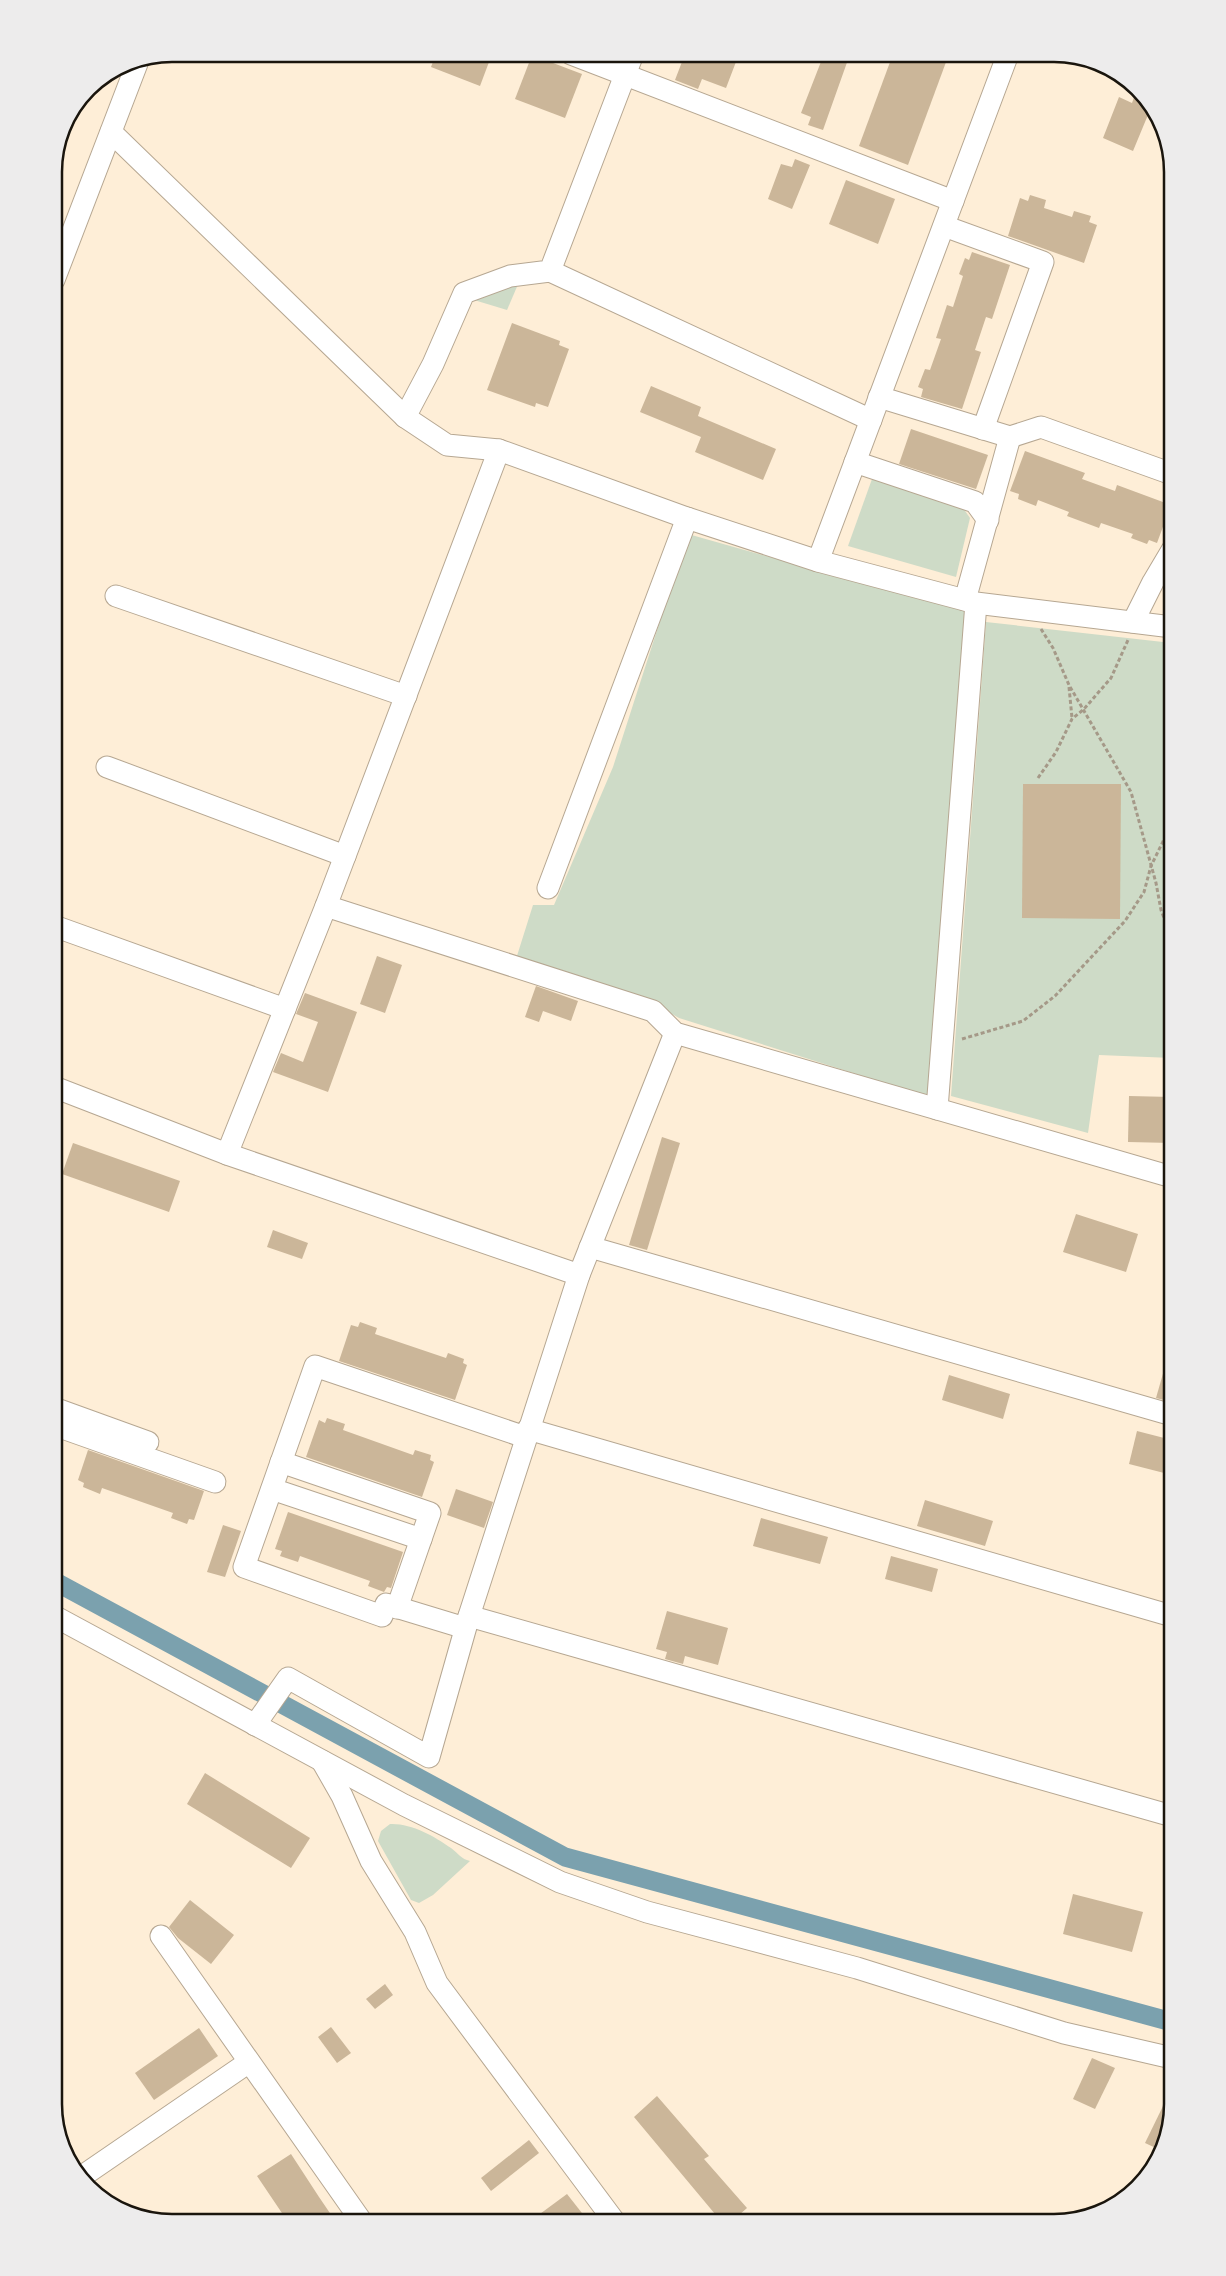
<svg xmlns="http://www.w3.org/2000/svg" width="1226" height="2276" font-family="Signika,sans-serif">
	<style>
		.green { fill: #cedbc7 }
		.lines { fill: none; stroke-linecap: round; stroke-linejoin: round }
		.canal { stroke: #7ba1ae; stroke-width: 19 }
		.building { fill: #cbb699 }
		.minor-casing { stroke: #b6a792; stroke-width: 23 }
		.path { stroke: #a59988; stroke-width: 3; stroke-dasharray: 4 2.5; stroke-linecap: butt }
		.minor { stroke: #fff; stroke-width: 21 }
		.rim { fill: none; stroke: #1a150d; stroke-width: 2.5 }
	</style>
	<rect width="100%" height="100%" fill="#feeed7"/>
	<g class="green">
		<path d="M519,282L507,310L474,300Z"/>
		<path d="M872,479L930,496L963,508L970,518L956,577L848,546Z"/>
		<path d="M688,534L823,572L966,608L929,1097L679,1018L651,1002L516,959L533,905H554L613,767Z"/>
		<path d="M986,622L1172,643V1058L1099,1055L1088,1133L951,1096Z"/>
		<path d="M390,1824C411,1823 434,1836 451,1848C459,1854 461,1859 470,1861L433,1895L419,1903L411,1900L378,1841L381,1831Z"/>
	</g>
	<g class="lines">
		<path class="canal" d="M54,1581L565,1857L1172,2022"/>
	</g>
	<g class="building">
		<path d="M436,54H492L480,86L431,67Z"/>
		<path d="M685,54H739L726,88L702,79L698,89L675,80Z"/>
		<path d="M824,54H850L823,130L808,125L811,117L801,113Z"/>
		<path d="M893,54H949L908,165L859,146Z"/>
		<path d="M532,55L582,74L565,118L515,99Z"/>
		<path d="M1136,92L1150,110L1133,151L1103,138L1119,97L1132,103Z"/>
		<path d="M795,159L810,165L792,209L768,199L781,164L792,167Z"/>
		<path d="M846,180L895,199L878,244L829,224Z"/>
		<path d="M1030,195L1046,200L1044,208L1072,217L1074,211L1091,216L1089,222L1097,225L1084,263L1008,236L1020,198L1028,201Z"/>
		<path d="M972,252L1010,265L992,319L986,317L975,350L981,352L962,409L921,397L923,389L918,387L925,369L930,370L941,339L936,338L947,305L953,307L963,276L959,274L965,258L969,260Z"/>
		<path d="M512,323L560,341L559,345L569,349L548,407L536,403L535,407L487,390Z"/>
		<path d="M651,386L701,407L698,416L776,449L763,480L695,452L701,437L640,412Z"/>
		<path d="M911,429L988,455L976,489L899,464Z"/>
		<path d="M1025,451L1085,473L1082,479L1115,491L1117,485L1171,505L1157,543L1149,540L1147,544L1131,538L1133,534L1101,523L1099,528L1067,516L1069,512L1038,500L1036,506L1018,499L1019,494L1010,491Z"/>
		<path d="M1023,784H1121L1120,919L1022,918Z"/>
		<path d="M377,956L402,965L385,1013L360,1004Z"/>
		<path d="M536,986L578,1001L571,1021L543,1011L539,1022L525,1017Z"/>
		<path d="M305,993L357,1012L328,1092L273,1072L281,1053L303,1062L318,1022L296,1014Z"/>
		<path d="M1129,1096L1172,1097V1143L1128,1142Z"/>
		<path d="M662,1137L680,1143L647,1250L629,1245Z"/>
		<path d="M73,1143L180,1181L169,1212L62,1174Z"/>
		<path d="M1076,1214L1138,1234L1126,1272L1063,1252Z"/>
		<path d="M273,1230L308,1243L302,1259L267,1247Z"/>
		<path d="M360,1322L377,1328L375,1334L446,1358L448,1353L464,1359L463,1363L467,1365L455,1400L339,1361L351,1325L358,1327Z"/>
		<path d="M1168,1356H1172V1402L1156,1398Z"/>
		<path d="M949,1375L1010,1394L1003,1419L942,1400Z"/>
		<path d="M327,1418L345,1424L343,1430L413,1455L415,1450L431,1455L430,1460L434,1462L422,1497L306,1457L319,1420L325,1423Z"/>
		<path d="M1137,1431L1172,1440V1475L1129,1464Z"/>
		<path d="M88,1450L204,1491L194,1520L189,1519L187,1524L171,1518L173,1513L102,1488L100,1494L83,1487L84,1483L78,1480Z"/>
		<path d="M456,1489L493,1502L484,1528L447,1515Z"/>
		<path d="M925,1500L993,1521L985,1546L917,1526Z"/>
		<path d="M288,1512L403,1552L391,1588L387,1587L384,1592L368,1586L370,1581L300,1556L298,1562L280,1556L282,1551L275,1549Z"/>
		<path d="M761,1518L828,1537L820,1564L753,1546Z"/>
		<path d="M223,1525L241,1531L225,1577L207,1572Z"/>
		<path d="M891,1556L938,1569L932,1592L885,1579Z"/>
		<path d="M667,1611L728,1628L718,1665L685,1656L683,1664L665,1659L667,1652L656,1649Z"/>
		<path d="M205,1773L310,1838L291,1868L187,1804Z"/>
		<path d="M1073,1894L1143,1912L1132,1952L1063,1934Z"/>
		<path d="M190,1900L234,1935L211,1964L178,1938L169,1927Z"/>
		<path d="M385,1984L393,1995L375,2009L366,1999Z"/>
		<path d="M331,2027L351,2053L337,2063L318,2037Z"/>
		<path d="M199,2028L218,2056L154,2100L135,2073Z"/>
		<path d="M1092,2058L1115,2068L1095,2109L1073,2099Z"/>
		<path d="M657,2096L709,2156L704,2159L747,2208L731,2222L720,2220L634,2117Z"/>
		<path d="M1164,2104L1171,2107L1158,2149L1145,2143Z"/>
		<path d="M529,2140L539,2153L491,2191L481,2178Z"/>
		<path d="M291,2154L319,2197L336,2222H288L257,2176Z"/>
		<path d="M567,2194L589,2222H529Z"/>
	</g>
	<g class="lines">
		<g class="minor-casing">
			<g id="minor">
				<path d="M571,54L953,201"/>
				<path d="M111,132L405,417L447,445L499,450L687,518L818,561L976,603L1172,627"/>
				<path d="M944,226L1043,262L983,429"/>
				<path d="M550,271L871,420"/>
				<path d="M54,280L138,61"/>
				<path d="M879,397L1010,437L1041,427L1172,474"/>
				<path d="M405,417L433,364L464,293L510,276L550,271L633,54"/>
				<path d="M855,462L975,502L988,520"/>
				<path d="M818,561L1008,54"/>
				<path d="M116,596L406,696"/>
				<path d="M965,600L1010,437"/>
				<path d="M1133,622L1153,582L1172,550"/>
				<path d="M107,767L345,856"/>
				<path d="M548,888L687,518"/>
				<path d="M326,906L653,1011L675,1033L1172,1177"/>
				<path d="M54,926L285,1009"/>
				<path d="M54,1087L227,1154L579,1275"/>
				<path d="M937,1109L976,603"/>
				<path d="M227,1154L326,906L499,450"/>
				<path d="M590,1247L1172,1415"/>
				<path d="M54,1408L148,1442"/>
				<path d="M54,1425L215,1482"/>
				<path d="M528,1429L1172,1616"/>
				<path d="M281,1462L430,1513L397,1608"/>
				<path d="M272,1489L421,1539"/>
				<path d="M54,1616L404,1805L560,1882L647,1912L857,1968L1064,2033L1172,2058"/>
				<path d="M469,1616L1172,1816"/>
				<path d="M465,1628L386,1604L382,1616L244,1567L315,1366L525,1437"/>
				<path d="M255,1725L288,1678L429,1757L469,1616L579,1275L675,1033"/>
				<path d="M322,1761L342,1796L371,1861L415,1932L437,1983L615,2222"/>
				<path d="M161,1936L362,2222"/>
				<path d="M84,2175L249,2062"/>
			</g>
		</g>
		<g class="path">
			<path d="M1041,629L1053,648L1069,685L1131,792L1156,883L1161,910L1172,939"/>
			<path d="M1069,687L1072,718"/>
			<path d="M1038,778L1056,752L1072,719L1084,709L1111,678L1128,640"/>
			<path d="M962,1039L1023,1021L1055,996L1125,921L1144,892L1151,866L1172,823"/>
		</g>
		<use href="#minor" class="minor"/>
	</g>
	<path d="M0 0H1226V2276H0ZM172 62H1054A110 110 0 0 1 1164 172V2104A110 110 0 0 1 1054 2214H172A110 110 0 0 1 62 2104V172A110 110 0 0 1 172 62Z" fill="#edecec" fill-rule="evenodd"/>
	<path class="rim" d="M172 62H1054A110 110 0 0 1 1164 172V2104A110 110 0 0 1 1054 2214H172A110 110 0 0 1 62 2104V172A110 110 0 0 1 172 62Z"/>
</svg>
